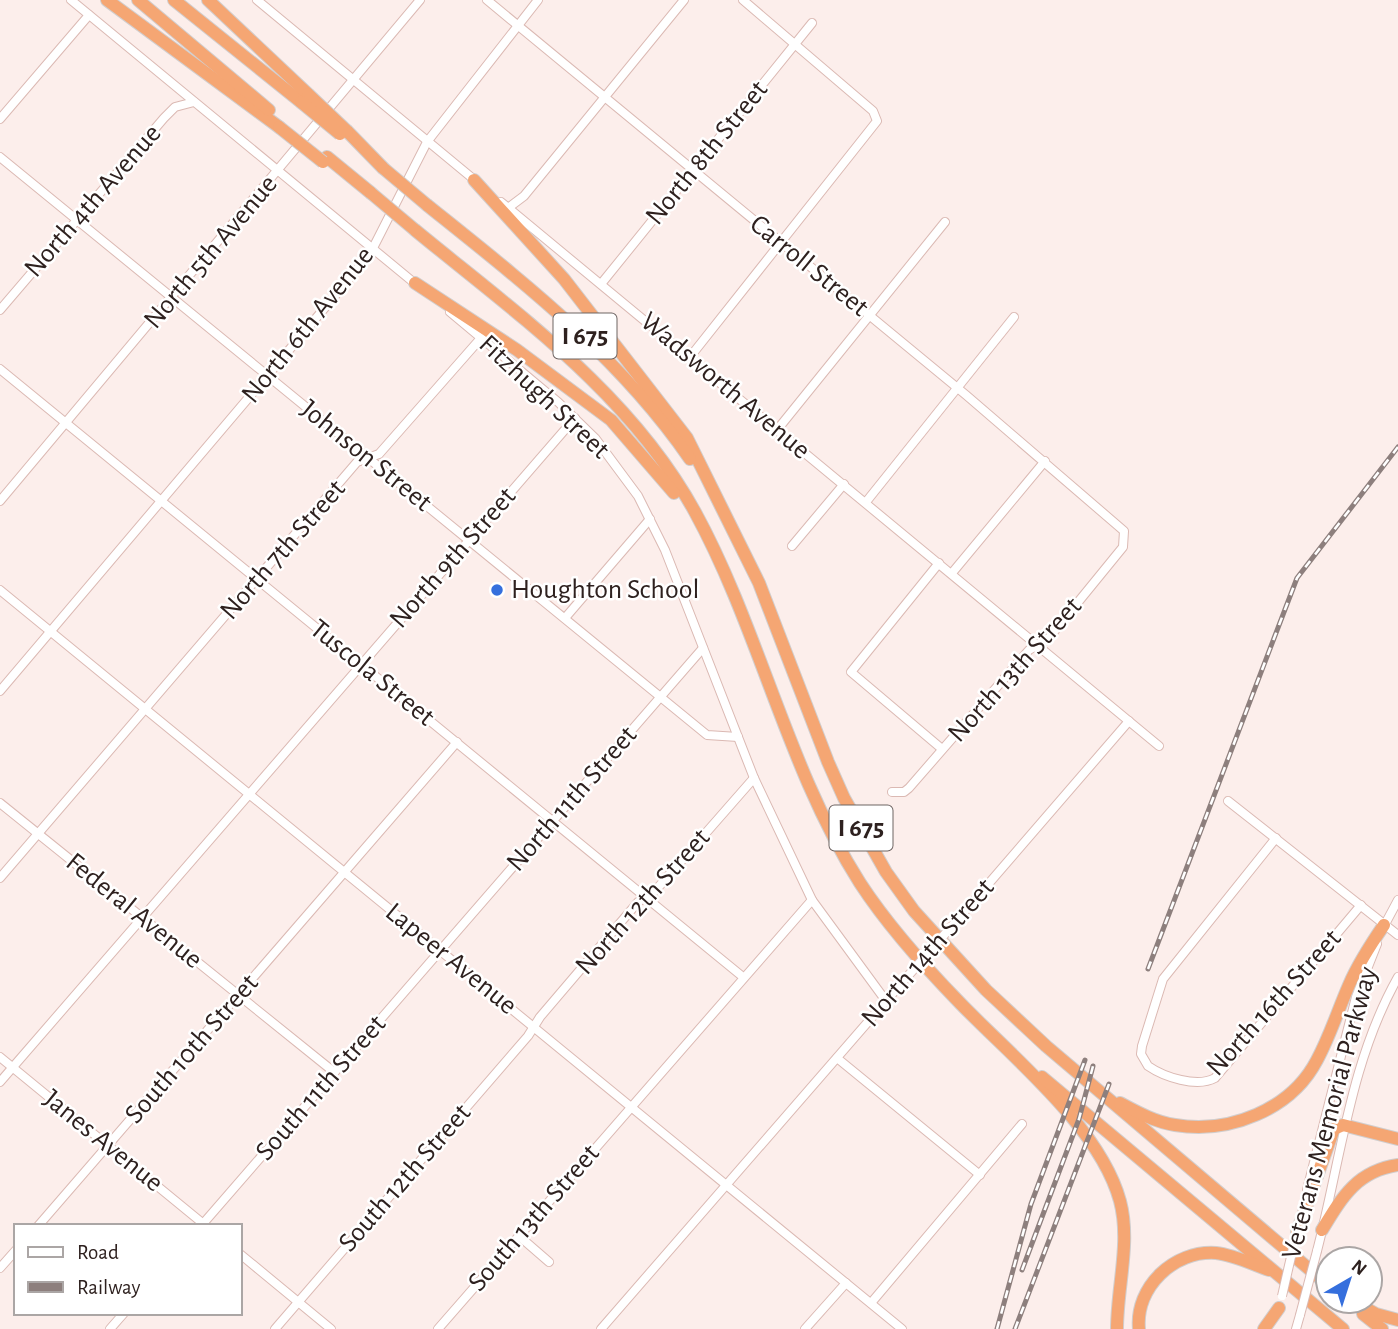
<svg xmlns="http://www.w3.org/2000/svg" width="1398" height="1329" font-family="'Alegreya Sans',sans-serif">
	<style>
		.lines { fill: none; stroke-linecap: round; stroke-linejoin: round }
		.minor-casing { stroke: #dbb9b3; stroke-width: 10 }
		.highway-casing { stroke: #d1cece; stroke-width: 14 }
		.minor { stroke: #fff; stroke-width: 8 }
		.highway { stroke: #f5a673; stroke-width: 12 }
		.rail-casing { stroke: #8d7f7d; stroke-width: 5 }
		.rail { stroke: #fff; stroke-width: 2.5; stroke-dasharray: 8; stroke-linecap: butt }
		.minor-bridge-casing { stroke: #dbb9b3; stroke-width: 10; stroke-linecap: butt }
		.highway-bridge-casing { stroke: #d1cece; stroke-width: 14; stroke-linecap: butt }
		.minor-bridge { stroke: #fff; stroke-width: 8 }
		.highway-bridge { stroke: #f5a673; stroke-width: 12 }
		.poi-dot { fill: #356fdd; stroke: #fff; stroke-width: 2.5 }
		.labels { text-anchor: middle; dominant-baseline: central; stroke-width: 5; stroke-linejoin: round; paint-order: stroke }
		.shield { fill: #fff; stroke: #6d6462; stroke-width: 2 }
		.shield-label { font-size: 26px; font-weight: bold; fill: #2e211f }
		.street-label { font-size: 28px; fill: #2e211f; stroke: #fff }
		.poi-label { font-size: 28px; fill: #2e211f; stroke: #fff; text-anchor: start }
	</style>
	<rect width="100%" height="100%" fill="#fceeeb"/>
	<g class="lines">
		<g class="minor-casing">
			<g id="minor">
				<path d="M71,0L418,286"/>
				<path d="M257,0L477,182"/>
				<path d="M487,0L966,395L1124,531L1123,547L1048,639L1029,650L909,788L904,792H892"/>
				<path d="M0,119L89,15"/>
				<path d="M0,157L707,735L738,737"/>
				<path d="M501,202L1159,746"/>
				<path d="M508,208L524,196L684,0"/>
				<path d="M601,284L812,23"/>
				<path d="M0,310L164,118L175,107L194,102"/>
				<path d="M450,312L558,402L595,438L638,496L665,550L754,778L812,900L886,1001"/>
				<path d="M690,357L877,121L873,111L743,0"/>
				<path d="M0,369L743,977"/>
				<path d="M777,430L945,222"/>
				<path d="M0,501L420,0"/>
				<path d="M866,502L1014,317"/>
				<path d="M792,546L844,484"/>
				<path d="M939,563L851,672L942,749"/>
				<path d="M952,573L1045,461"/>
				<path d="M0,590L902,1329"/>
				<path d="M565,618L650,519"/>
				<path d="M0,691L356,271L373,248L427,142L538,0"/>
				<path d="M1228,801L1398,935"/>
				<path d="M0,803L334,1072"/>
				<path d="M1276,838L1163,979L1142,1046L1141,1054L1148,1066C1164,1077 1197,1088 1215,1078L1361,905"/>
				<path d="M0,878L357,462L379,454L481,338"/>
				<path d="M952,926L1129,721"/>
				<path d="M1383,928L1398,900"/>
				<path d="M0,1057L206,1226"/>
				<path d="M837,1058L980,1175"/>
				<path d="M0,1082L575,418"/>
				<path d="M1307,1190L1356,997L1377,944"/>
				<path d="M38,1226L457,742"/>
				<path d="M201,1226L703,648"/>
				<path d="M519,1236L549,1262"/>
				<path d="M1317,1251C1341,1159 1350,1062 1398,977"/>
				<path d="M240,1254L331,1329"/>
				<path d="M0,1268L16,1250"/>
				<path d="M871,1303L1022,1124"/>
				<path d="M110,1329L124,1313"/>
				<path d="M275,1329L528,1036L540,1017L638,902L655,891L754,778"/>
				<path d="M438,1329L812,900"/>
				<path d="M601,1329L907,977"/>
				<path d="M805,1329L846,1283"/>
				<path d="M1296,1329L1300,1315"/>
			</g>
		</g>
		<g class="highway-casing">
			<g id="highway">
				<path d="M107,0L279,127"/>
				<path d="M138,0L269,110"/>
				<path d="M174,0L301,102"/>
				<path d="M208,0L308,94"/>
				<path d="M347,131L383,168"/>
				<path d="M327,157L371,193"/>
				<path d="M474,180L564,279L687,438L759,583L828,762L844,798L886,872L914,911L986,990L1046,1046L1328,1285"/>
				<path d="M427,205C523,282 619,356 690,459"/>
				<path d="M415,230C517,314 630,393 695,512C760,631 787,768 860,883C888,926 924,966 960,1003C1011,1056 1100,1127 1120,1201C1131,1242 1117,1287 1117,1329"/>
				<path d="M415,283L517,350L611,420L674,493"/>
				<path d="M1042,1077L1343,1329"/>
				<path d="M1120,1103C1137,1112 1155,1122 1175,1125C1229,1134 1291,1110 1317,1060C1330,1036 1338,1010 1349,985C1358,964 1371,944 1384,925"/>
				<path d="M1322,1230C1342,1197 1357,1171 1398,1165"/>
				<path d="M1297,1232L1334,1129L1343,1125L1398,1139"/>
				<path d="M1353,1301L1376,1314L1398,1320"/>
				<path d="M1363,1314L1382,1329"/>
				<path d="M1139,1329C1135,1287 1174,1250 1216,1253C1234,1255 1252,1264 1269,1270"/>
				<path d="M1264,1329L1279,1308"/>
			</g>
		</g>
		<use href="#minor" class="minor"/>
		<use href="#highway" class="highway"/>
		<g class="rail-casing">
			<g id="rail">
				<path d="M1148,969L1297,578L1398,447"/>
				<path d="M1022,1270L1079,1119L1093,1066"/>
				<path d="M997,1329L1031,1204L1085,1060"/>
				<path d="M1015,1329L1109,1084"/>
			</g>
		</g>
		<use href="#rail" class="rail"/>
		<g class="minor-bridge-casing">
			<g id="minor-bridge">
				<path d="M907,977L952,926"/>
				<path d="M1282,1296L1296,1235"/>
				<path d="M1300,1315L1317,1251"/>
			</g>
		</g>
		<g class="highway-bridge-casing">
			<g id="highway-bridge">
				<path d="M308,94L347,131"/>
				<path d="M301,102L340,134"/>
				<path d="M279,127L323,162"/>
				<path d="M383,168L427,205"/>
				<path d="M371,193L415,230"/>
			</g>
		</g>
		<use href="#minor-bridge" class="minor-bridge"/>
		<use href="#highway-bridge" class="highway-bridge"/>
	</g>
	<circle class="poi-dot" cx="497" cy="590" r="7"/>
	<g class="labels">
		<g class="shield">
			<rect x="553.5" y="313.5" width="63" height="45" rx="5"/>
			<rect x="829.5" y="805.5" width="63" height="45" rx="5"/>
		</g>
		<g class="shield-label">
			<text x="585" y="336">I 675</text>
			<text x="861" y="828">I 675</text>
		</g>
		<g class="street-label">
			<text transform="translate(707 153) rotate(-51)">North 8th Street</text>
			<text transform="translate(93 201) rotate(-49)">North 4th Avenue</text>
			<text transform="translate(211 252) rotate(-50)">North 5th Avenue</text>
			<text transform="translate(809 266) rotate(39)">Carroll Street</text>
			<text transform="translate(308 325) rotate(-51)">North 6th Avenue</text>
			<text transform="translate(725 386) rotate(40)">Wadsworth Avenue</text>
			<text transform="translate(544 397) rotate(43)">Fitzhugh Street</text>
			<text transform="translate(366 456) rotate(39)">Johnson Street</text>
			<text transform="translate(283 550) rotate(-49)">North 7th Street</text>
			<text transform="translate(453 558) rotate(-49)">North 9th Street</text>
			<text transform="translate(1015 670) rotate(-48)">North 13th Street</text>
			<text transform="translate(372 673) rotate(39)">Tuscola Street</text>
			<text transform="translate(572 799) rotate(-49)">North 11th Street</text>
			<text transform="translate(643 902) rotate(-48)">North 12th Street</text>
			<text transform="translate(134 911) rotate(39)">Federal Avenue</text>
			<text transform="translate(928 953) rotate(-49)">North 14th Street</text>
			<text transform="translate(451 959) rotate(39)">Lapeer Avenue</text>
			<text transform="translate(1274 1003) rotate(-48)">North 16th Street</text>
			<text transform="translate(192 1049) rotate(-49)">South 10th Street</text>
			<text transform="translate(321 1088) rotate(-49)">South 11th Street</text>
			<text transform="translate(1330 1113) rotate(-75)">Veterans Memorial Parkway</text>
			<text transform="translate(103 1141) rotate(39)">Janes Avenue</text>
			<text transform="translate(405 1178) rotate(-49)">South 12th Street</text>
			<text transform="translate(534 1218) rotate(-49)">South 13th Street</text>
		</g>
		<g class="poi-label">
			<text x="511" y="590">Houghton School</text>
		</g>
	</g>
	<rect x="14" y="1224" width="228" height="91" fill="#ffffff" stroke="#aba6a5" stroke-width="2"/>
	<rect x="28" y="1247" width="35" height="10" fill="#ffffff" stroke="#aba6a5" stroke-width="2"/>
	<text x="77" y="1259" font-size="21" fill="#2e211f">Road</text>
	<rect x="28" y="1282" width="35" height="10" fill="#8d7f7d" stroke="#aba6a5" stroke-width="2"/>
	<text x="77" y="1294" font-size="21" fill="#2e211f">Railway</text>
	<g transform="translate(1349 1280) rotate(39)"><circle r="33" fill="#ffffff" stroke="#aba6a5" stroke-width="2"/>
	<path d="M0-5L12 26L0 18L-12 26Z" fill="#356fdd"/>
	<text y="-10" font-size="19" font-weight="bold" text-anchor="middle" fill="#2e211f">N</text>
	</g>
</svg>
